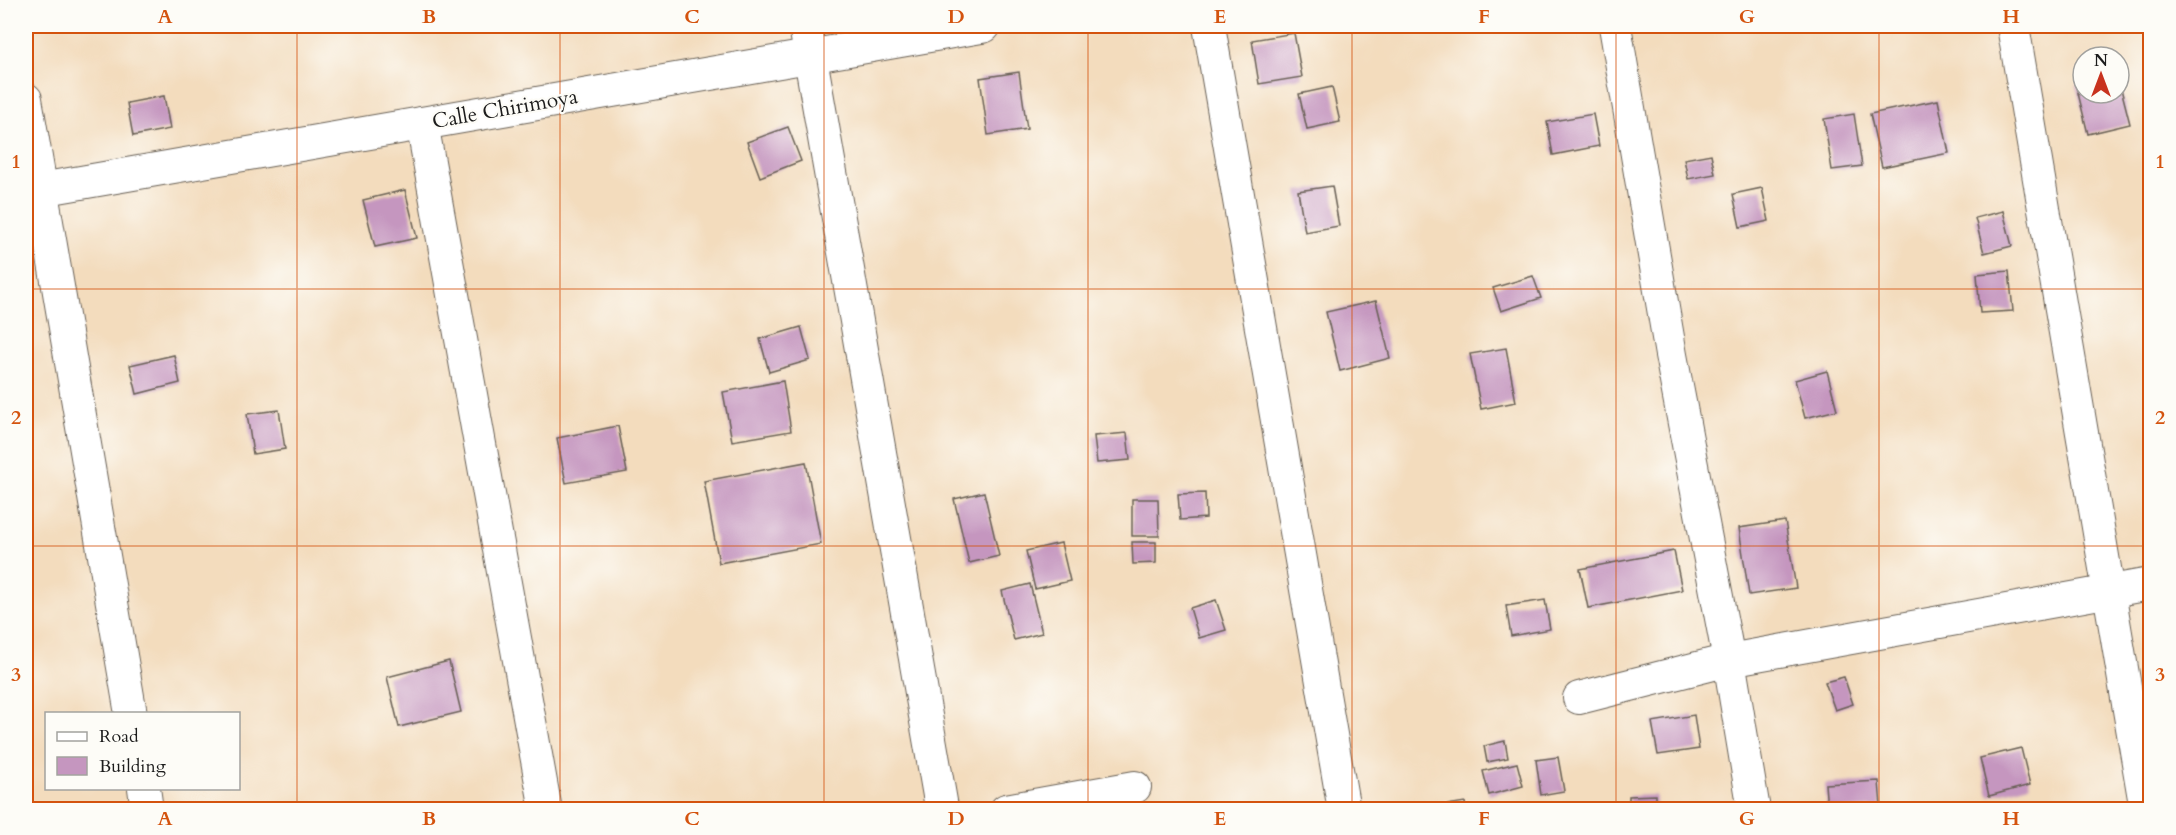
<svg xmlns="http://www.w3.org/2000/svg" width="2176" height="835" font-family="Cardo,serif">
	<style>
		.building { fill: #c596bf }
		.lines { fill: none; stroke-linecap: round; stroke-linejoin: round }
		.minor-casing { stroke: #675f54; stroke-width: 34 }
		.tertiary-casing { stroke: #675f54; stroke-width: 35 }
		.minor { stroke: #fff; stroke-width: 32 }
		.tertiary { stroke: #fff; stroke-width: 33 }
		.grid { fill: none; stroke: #d4530e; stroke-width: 1.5; stroke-opacity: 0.55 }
		.labels { text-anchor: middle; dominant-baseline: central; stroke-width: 4.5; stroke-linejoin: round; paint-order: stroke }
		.street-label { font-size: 21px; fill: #1c1c1c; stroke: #fdfcf7 }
		.neatline { fill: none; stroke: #d4530e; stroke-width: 2 }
		.grid-label { font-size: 20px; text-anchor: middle; font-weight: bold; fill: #d4530e }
	</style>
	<rect width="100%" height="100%" fill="#fdfcf7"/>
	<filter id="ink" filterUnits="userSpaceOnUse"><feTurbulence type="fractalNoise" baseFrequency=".0167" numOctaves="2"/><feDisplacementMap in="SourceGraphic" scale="12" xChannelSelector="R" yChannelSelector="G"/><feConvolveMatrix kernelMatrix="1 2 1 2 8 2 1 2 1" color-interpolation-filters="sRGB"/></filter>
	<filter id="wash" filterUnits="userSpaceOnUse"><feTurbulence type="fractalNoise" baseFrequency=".008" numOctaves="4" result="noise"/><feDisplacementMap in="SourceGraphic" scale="24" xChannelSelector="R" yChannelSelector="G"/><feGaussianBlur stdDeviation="1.35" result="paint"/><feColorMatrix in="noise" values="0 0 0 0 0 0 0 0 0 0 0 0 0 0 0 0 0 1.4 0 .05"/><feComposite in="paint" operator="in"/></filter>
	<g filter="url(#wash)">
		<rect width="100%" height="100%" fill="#f3dcbd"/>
		<g id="blocks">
			<g class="building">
				<path d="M1294,33L1302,77L1259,84L1252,40Z"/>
				<path d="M1019,72L1027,129L988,135L980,78Z"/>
				<path d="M2119,81L2130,124L2088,134L2076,85L2083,84V93H2119Z"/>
				<path d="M1332,87L1340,122L1307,129L1299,94Z"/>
				<path d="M164,96L170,129L133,136L127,103Z"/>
				<path d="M1938,100L1949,153L1882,167L1870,114Z"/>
				<path d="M1593,114L1599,146L1553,155L1547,122Z"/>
				<path d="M1854,114L1862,166L1832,170L1824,119Z"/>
				<path d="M788,127L801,161L760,177L747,142Z"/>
				<path d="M1711,154L1715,174L1688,179L1684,159Z"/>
				<path d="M1332,186L1339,226L1305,232L1298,191Z"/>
				<path d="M1762,188L1769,221L1740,227L1733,194Z"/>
				<path d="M405,190L417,238L375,247L363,200Z"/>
				<path d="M2003,211L2012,246L1984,253L1975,218Z"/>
				<path d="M2009,271L2013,311L1980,313L1977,274Z"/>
				<path d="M1533,276L1541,298L1501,311L1493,288Z"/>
				<path d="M1376,301L1390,358L1340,371L1326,312Z"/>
				<path d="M801,327L810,360L769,372L760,339Z"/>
				<path d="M1506,348L1516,402L1481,409L1470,354Z"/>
				<path d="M174,355L180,383L137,394L130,365Z"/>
				<path d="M1827,371L1837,410L1805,418L1795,380Z"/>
				<path d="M783,381L791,431L732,441L723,392Z"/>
				<path d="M279,410L285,449L253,454L247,414Z"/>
				<path d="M618,426L627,472L566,483L557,438Z"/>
				<path d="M1127,433L1130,460L1097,463L1094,436Z"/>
				<path d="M806,462L821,544L719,563L704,481Z"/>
				<path d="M984,492L999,556L969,563L954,499Z"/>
				<path d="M1205,493L1206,518L1180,520L1178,494Z"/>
				<path d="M1132,499H1158L1159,536H1132Z"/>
				<path d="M1785,521L1796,588L1749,595L1739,528Z"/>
				<path d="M1132,542H1156V563L1133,564Z"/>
				<path d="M1061,543L1070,581L1035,589L1026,551Z"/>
				<path d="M1674,551L1682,590L1588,608L1580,569Z"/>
				<path d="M1030,584L1042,633L1014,640L1002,591Z"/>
				<path d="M1216,600L1226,630L1199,638L1190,608Z"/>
				<path d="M1545,600L1550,629L1511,636L1506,606Z"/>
				<path d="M449,661L461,712L399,727L387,677Z"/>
				<path d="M1844,677L1853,704L1835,710L1825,682Z"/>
				<path d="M1694,715L1699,749L1658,755L1652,722Z"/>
				<path d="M1505,741L1508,758L1487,762L1484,746Z"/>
				<path d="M2021,748L2030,785L1989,796L1980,758Z"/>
				<path d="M1558,757L1564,791L1541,795L1536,760Z"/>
				<path d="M1517,763L1523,786L1489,795L1483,771Z"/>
				<path d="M1879,781L1881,807L1827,810L1825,784Z"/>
				<path d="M1656,795V810H1629V796Z"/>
				<path d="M1465,802L1466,810H1429V808Z"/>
			</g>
		</g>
	</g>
	<g filter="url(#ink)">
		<use href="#blocks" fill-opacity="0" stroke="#675f54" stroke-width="1.5"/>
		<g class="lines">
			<g class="minor-casing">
				<g id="minor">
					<path d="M805,26L810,55"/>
					<path d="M1209,26L1344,810"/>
					<path d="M1615,26L1671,355L1729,660L1754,810"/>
					<path d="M2013,26L2146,810"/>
					<path d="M26,99L131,714"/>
					<path d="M422,123L546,810"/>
					<path d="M1579,698L1729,660L2150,584"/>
					<path d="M144,788L147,810"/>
					<path d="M1006,810L1135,787"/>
				</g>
			</g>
			<g class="tertiary-casing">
				<g id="tertiary">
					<path d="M810,55L942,810"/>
					<path d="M26,192L984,26"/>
				</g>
			</g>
			<use href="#minor" class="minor"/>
			<use href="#tertiary" class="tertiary"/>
		</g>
	</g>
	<path class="grid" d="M297,26V810M560,26V810M824,26V810M1088,26V810M1352,26V810M1616,26V810M1879,26V810M26,289H2150M26,546H2150"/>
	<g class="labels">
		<g class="street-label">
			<text transform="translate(505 109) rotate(-10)">Calle Chirimoya</text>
		</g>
	</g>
	<rect width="2176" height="835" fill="none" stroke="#fdfcf7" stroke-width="66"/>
	<rect x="45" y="712" width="195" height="78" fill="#fdfcf7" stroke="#a3a29f" stroke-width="1.5"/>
	<rect x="57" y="732" width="30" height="9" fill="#ffffff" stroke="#a3a29f" stroke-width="1.5"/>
	<text x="99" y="742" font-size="18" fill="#1c1c1c">Road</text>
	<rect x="57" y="757" width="30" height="18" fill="#c596bf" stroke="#a3a29f" stroke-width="1.5"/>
	<text x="99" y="772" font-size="18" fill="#1c1c1c">Building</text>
	<g transform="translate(2101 75)"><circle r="28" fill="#fdfcf7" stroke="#a3a29f" stroke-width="1.5"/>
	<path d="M0-4.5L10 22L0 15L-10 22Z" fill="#c8321e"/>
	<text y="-9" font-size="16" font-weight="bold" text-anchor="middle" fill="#1c1c1c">N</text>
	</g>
	<rect x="33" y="33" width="2110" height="769" class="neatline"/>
	<g class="grid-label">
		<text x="165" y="23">A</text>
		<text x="429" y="23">B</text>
		<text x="692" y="23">C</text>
		<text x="956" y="23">D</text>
		<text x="1220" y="23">E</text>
		<text x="1484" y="23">F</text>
		<text x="1747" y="23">G</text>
		<text x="2011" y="23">H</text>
		<text x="16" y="168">1</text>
		<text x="2160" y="168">1</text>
		<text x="16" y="424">2</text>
		<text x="2160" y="424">2</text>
		<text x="16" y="681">3</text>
		<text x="2160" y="681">3</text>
		<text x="165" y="825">A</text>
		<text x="429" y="825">B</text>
		<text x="692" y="825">C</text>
		<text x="956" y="825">D</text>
		<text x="1220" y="825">E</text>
		<text x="1484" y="825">F</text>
		<text x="1747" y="825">G</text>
		<text x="2011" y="825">H</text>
	</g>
</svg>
